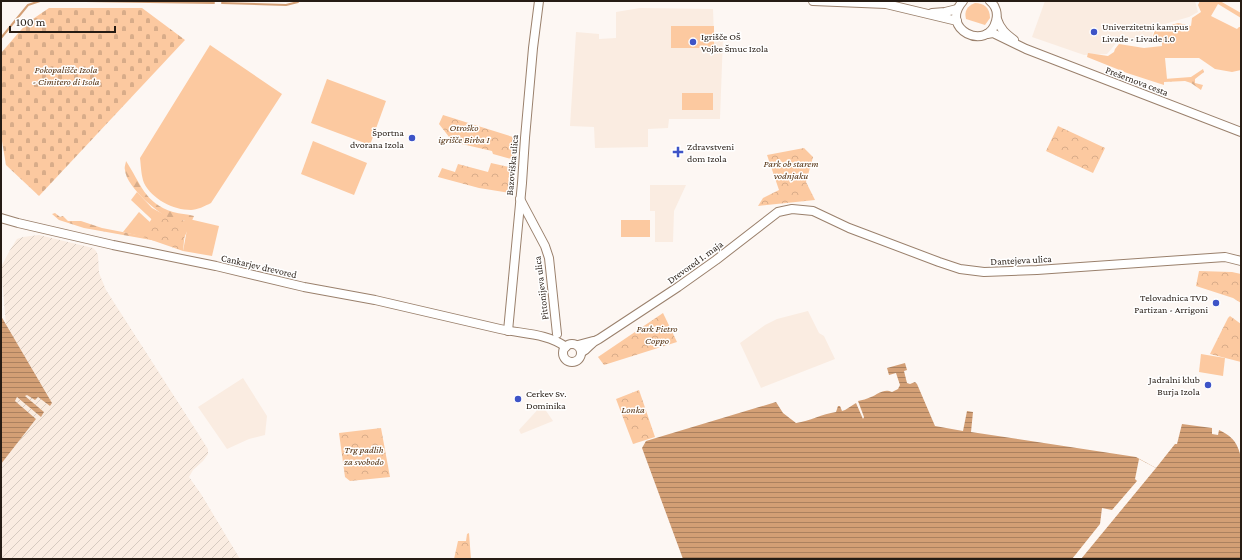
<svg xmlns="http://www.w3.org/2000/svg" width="1242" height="560" font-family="'Crimson Pro',serif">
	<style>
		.built { fill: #faece1 }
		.industrial { fill: url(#industrial-furrows) }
		.green { fill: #fcc9a0 }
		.forest { fill: url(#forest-firs) }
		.cemetery { fill: url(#cemetery-stones) }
		.park { fill: url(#park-crowns) }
		.water { fill: url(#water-rules) }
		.pier { fill: #fdf7f3 }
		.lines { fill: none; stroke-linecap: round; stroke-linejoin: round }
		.stream { stroke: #d39f75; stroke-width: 2 }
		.secondary-casing { stroke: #9a806c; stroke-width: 10 }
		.secondary { stroke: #fff; stroke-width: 8 }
		.poi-dot { fill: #3e54c7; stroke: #fff; stroke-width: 1.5 }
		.labels { text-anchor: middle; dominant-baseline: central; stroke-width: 3; stroke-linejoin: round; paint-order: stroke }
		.poi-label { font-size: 10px; fill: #261c14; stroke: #fff; text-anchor: start }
		.park-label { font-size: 10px; font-style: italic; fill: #522f0e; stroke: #fff }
		.street-label { font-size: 10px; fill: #261c14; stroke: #fff }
	</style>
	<defs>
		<pattern id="industrial-furrows" width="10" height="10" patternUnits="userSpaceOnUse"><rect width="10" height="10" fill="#faece1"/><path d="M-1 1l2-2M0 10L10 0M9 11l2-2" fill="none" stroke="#d6cac0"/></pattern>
		<pattern id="forest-firs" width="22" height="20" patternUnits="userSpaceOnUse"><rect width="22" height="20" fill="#fcc9a0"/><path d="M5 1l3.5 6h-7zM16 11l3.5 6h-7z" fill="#d8ac89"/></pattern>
		<pattern id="cemetery-stones" width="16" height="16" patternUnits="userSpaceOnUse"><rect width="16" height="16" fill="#fcc9a0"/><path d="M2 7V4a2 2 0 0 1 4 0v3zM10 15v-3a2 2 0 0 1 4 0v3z" fill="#d8ac89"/></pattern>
		<pattern id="park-crowns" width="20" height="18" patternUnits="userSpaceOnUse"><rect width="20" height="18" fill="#fcc9a0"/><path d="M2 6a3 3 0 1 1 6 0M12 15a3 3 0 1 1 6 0" fill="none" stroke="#d8ac89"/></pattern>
		<pattern id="water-rules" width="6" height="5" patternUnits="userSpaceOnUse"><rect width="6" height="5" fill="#d39f75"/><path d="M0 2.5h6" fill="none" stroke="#ab815f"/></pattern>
	</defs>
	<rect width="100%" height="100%" fill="#fdf7f3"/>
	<g class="built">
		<path d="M1045,1H1195L1198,12L1189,17L1154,27L1151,41L1117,42L1107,54L1084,55L1032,37Z"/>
		<path d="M640,8L713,9L714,36L723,37L720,119H669L668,128L648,129V147L595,148L594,127L570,126L576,32L599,34V39L616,38V12Z"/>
		<path d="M650,185H686L674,211L673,242H655V211H650Z"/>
		<path d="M808,311L819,333L824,336L835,359L761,388L740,343L765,325L777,319Z"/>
		<path d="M243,378L267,416L265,435L249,439L227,449L198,407Z"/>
		<path d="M542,405L553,421L521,434L519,430Z"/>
	</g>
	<path class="industrial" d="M39,235L93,248L96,251L98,255L99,273L106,290L208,449V454L203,461L193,470L189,477L201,494L240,559H1V464L36,419L15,401L18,397L41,417L44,412L25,396L27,394L38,397L50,406L52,403L6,325L1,267L10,250L17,239L23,237Z"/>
	<g class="green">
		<path d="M1200,1H1220L1241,13V18L1218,4L1211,16L1237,29L1239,27H1241V70L1232,72L1215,69L1199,58H1165L1167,79H1164V85L1127,73L1087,57L1088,53L1108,56L1114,52L1115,49L1119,44L1144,48L1162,46V43L1153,36L1155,30L1178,23L1191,26L1192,18L1201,12L1198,5Z"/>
		<path d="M975,3C984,3 990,8 990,18L985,25L966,19C964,11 967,6 975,3Z"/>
		<rect x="671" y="26" width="43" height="22"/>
		<path d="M210,45L282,94L211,203C205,206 197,210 191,210C173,210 152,199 144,183C141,175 141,166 140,158Z"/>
		<path d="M327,79L386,101L370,145L311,123Z"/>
		<rect x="682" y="93" width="31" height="17"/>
		<path d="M313,141L367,163L354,195L301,174Z"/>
		<path d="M137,192L152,208L176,221H186L162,229L131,200Z"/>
		<path d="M139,212L166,237L140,236L123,232Z"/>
		<path d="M189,219L219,226L212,256L183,251Z"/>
		<rect x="621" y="220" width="29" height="17"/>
		<path d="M1201,354L1225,358L1223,376L1199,372Z"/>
	</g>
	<g class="forest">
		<path d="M1203,69L1204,72L1195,79V83L1203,85L1201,90L1191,83L1185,81L1164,82V79L1191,77Z"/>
		<path d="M126,161C140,182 145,204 173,212C180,214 187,214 194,216L180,247L185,221C182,220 179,221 176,221C161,217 126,187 125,170C124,167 126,163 126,161Z"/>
		<path d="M55,213L60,217L63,216L68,221H81L102,228L143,236L168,243L84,228L59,220L52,214Z"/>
	</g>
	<path class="cemetery" d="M49,8H142L185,40L39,196L6,165L1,135V53L27,23Z"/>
	<g class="park">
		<path d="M443,115L516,138L515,160L493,154L492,151L453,142L439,124Z"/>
		<path d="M1058,126L1105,148L1093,173L1046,151Z"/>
		<path d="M804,148L813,157L806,182L815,200L758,206L763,198L779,190L767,155Z"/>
		<path d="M491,163L514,168L512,191L510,193L479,188L438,177L442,168L455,172L458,164L488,172Z"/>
		<path d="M155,214L186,221L183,251L140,236Z"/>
		<path d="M1199,271L1232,272L1241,274V303L1233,298L1196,286Z"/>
		<path d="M663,313L677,342L604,365L598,357Z"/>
		<path d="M1230,316L1241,324V362L1210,354L1228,318Z"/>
		<path d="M639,390L655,437L633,444L616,399Z"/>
		<path d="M381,428L390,477L350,481L345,477L339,433Z"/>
		<path d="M469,533L471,559H454L458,541H466L467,534Z"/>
	</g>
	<g class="water">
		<path d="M1,316L52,403L50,406L38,397L35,400L27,395L25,396L44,412L41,417L17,397L15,401L36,419L1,464Z"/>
		<path d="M905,363L907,370L904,371L907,383L910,384L915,382L917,384L935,426L963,431L967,411L973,412L971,432L1136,457L1156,468L1175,444H1177L1182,424L1212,428V434L1218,435L1219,430C1233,437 1237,442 1241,457V559H683L642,448L646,441L776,402L783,413L796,423C810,421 822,414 836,412L838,406H840L842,411L845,410L856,403L863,419L864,417L858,401C862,400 867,399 871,397C878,394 884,388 892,392L898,389L900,385L896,373L889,375L887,368Z"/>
	</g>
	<path class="pier" d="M1139,459L1156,468L1081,559H1072L1100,524L1102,508L1112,510L1137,481L1135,479Z"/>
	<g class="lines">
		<g class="stream">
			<path d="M85,1L214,3"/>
			<path d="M222,3L286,5L298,2"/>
			<path d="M1,38L28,5L40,1"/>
		</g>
		<g class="secondary-casing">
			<g id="secondary">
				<path d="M813,1L886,4L957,21"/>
				<path d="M963,1C938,29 988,53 996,21C998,14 996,6 990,1"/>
				<path d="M932,13L945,12L957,9"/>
				<path d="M997,19C1000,29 1006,34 1014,40"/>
				<path d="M987,34L993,33L1026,49L1241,132"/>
				<path d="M520,199L545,246L549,258L557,334"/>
				<path d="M1,218L18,223L113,245L216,266L304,287L375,300L500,329C522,334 547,333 566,347"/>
				<path d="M508,331L522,183L525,138L533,48L539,1"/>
				<circle cx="572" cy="353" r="9"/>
				<path d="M578,345L593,341"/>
				<path d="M582,352C590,348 589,343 599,339L678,287L716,260L778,212L792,209L813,211L849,228L939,262L960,269L984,272L1037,270L1225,257L1241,261"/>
			</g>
		</g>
		<use href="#secondary" class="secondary"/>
	</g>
	<g class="poi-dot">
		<circle cx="1094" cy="32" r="4"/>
		<circle cx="693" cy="42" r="4"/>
		<circle cx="412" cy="138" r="4"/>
		<path d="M676 146h4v4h4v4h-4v4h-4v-4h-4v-4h4z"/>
		<circle cx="1216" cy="303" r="4"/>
		<circle cx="1208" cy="385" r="4"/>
		<circle cx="518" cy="399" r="4"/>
	</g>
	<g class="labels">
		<g class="poi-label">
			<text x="1102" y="26">Univerzitetni kampus<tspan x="1102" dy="12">Livade - Livade 1.0</tspan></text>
			<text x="701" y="36">Igrišče OŠ<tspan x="701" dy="12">Vojke Šmuc Izola</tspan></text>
			<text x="404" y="132" text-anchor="end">Športna<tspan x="404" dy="12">dvorana Izola</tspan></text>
			<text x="687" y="146">Zdravstveni<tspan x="687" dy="12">dom Izola</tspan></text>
			<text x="1208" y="297" text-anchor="end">Telovadnica TVD<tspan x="1208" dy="12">Partizan - Arrigoni</tspan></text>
			<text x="1200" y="379" text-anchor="end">Jadralni klub<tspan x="1200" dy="12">Burja Izola</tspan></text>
			<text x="526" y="393">Cerkev Sv.<tspan x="526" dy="12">Dominika</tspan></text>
		</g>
		<g class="park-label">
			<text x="66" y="69">Pokopališče Izola<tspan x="66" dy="12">- Cimitero di Isola</tspan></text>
			<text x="464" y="127">Otroško<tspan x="464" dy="12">igrišče Birba I</tspan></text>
			<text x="791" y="163">Park ob starem<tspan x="791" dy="12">vodnjaku</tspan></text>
			<text x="657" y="328">Park Pietro<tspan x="657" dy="12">Coppo</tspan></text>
			<text x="633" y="409">Lonka</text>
			<text x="364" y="449">Trg padlih<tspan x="364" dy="12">za svobodo</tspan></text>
		</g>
		<g class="street-label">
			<text transform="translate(1137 81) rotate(21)">Prešernova cesta</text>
			<text transform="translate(512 165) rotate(-85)">Bazoviška ulica</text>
			<text transform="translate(1021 260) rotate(-3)">Dantejeva ulica</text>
			<text transform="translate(695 262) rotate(-36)">Drevored 1. maja</text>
			<text transform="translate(259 266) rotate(13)">Cankarjev drevored</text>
			<text transform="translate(541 288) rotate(-97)">Pittonijeva ulica</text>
		</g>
	</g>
	<rect width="1242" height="560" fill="none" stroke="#261c14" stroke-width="4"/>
	<path d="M10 26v6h105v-6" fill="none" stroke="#261c14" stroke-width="2"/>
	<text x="16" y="26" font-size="12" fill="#261c14" stroke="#ffffff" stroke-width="3" paint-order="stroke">100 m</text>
</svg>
